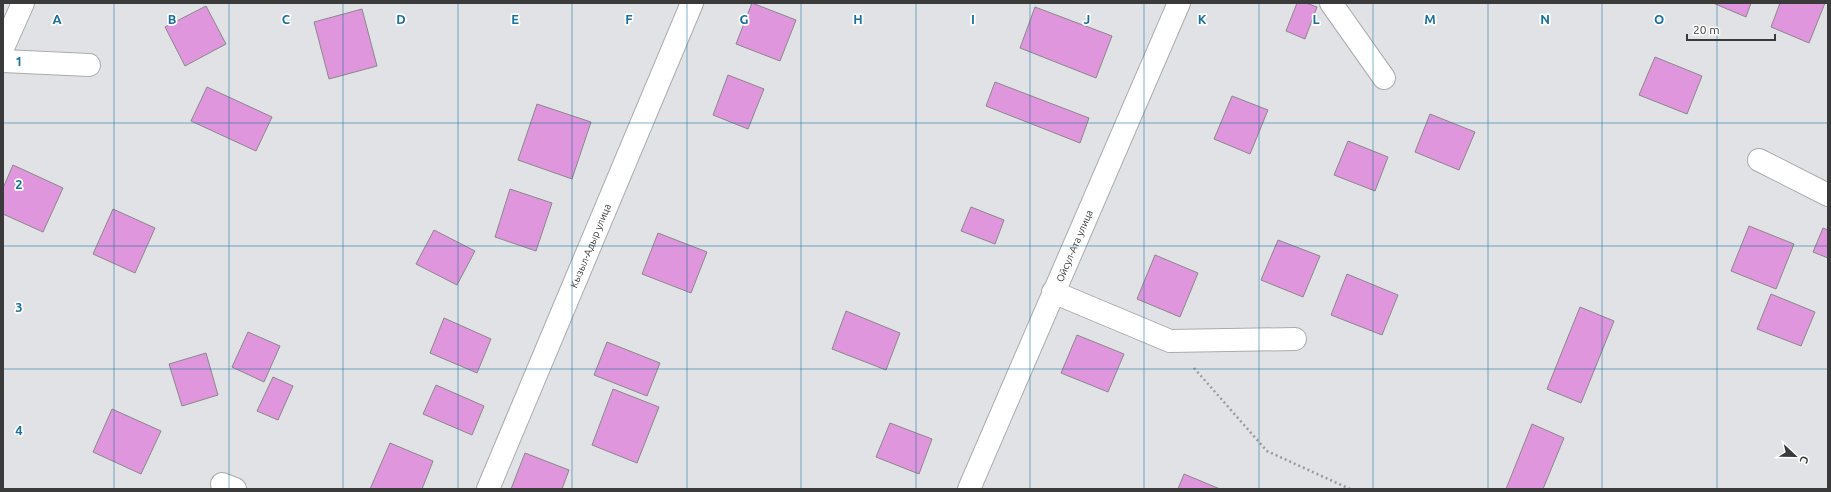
<svg xmlns="http://www.w3.org/2000/svg" width="1831" height="492" font-family="Ubuntu,sans-serif">
	<style>
		.building { fill: #e096dc; stroke: #8a888a }
		.lines { fill: none; stroke-linecap: round; stroke-linejoin: round }
		.minor-casing { stroke: #aaabae; stroke-width: 24 }
		.path { stroke: #999a9c; stroke-width: 2.5; stroke-dasharray: 2 3; stroke-linecap: butt }
		.minor { stroke: #fff; stroke-width: 22 }
		.grid { fill: none; stroke: #18709f; stroke-width: 1; stroke-opacity: 0.55 }
		.labels { text-anchor: middle; dominant-baseline: central; stroke-width: 3.5; stroke-linejoin: round; paint-order: stroke }
		.street-label { font-size: 10px; fill: #3a3a3b; stroke: #fff }
		.grid-label { font-size: 13px; text-anchor: middle; font-weight: bold; fill: #18709f; stroke: #fff; stroke-width: 3.5; stroke-linejoin: round; paint-order: stroke }
	</style>
	<rect width="100%" height="100%" fill="#e1e2e5"/>
	<g class="building">
		<path d="M752,3L796,20L780,61L736,44Z"/>
		<path d="M1297,3H1306L1317,7L1305,39L1286,31Z"/>
		<path d="M1713,3H1751L1746,17Z"/>
		<path d="M1780,3H1825L1809,43L1771,27Z"/>
		<path d="M206,6L226,44L185,66L165,27Z"/>
		<path d="M1035,7L1112,36L1096,78L1020,48Z"/>
		<path d="M362,9L377,66L329,79L314,22Z"/>
		<path d="M1655,57L1702,76L1687,114L1639,95Z"/>
		<path d="M728,75L764,89L748,129L713,115Z"/>
		<path d="M995,82L1089,118L1080,143L986,106Z"/>
		<path d="M207,87L272,117L256,151L191,121Z"/>
		<path d="M1232,96L1268,110L1250,154L1214,139Z"/>
		<path d="M537,104L591,122L572,179L518,160Z"/>
		<path d="M1430,114L1475,132L1459,170L1415,152Z"/>
		<path d="M1348,141L1388,157L1375,191L1334,175Z"/>
		<path d="M13,165L63,188L43,232L3,214V188Z"/>
		<path d="M510,189L552,203L536,251L495,237Z"/>
		<path d="M971,207L1004,220L995,244L961,231Z"/>
		<path d="M113,209L155,228L135,273L93,254Z"/>
		<path d="M1749,226L1794,244L1776,289L1731,271Z"/>
		<path d="M1823,228L1828,230V258L1813,252Z"/>
		<path d="M434,230L475,251L457,285L416,264Z"/>
		<path d="M658,233L707,252L691,293L642,274Z"/>
		<path d="M1278,240L1320,256L1303,297L1261,280Z"/>
		<path d="M1155,255L1198,273L1180,317L1137,299Z"/>
		<path d="M1347,274L1398,295L1382,335L1331,315Z"/>
		<path d="M1771,294L1815,312L1801,346L1757,329Z"/>
		<path d="M1580,307L1614,321L1581,403L1547,389Z"/>
		<path d="M846,311L900,333L886,370L832,349Z"/>
		<path d="M444,318L491,339L477,373L430,353Z"/>
		<path d="M248,332L280,346L264,382L232,367Z"/>
		<path d="M1077,335L1124,354L1108,392L1061,373Z"/>
		<path d="M607,342L660,363L647,396L594,375Z"/>
		<path d="M206,353L218,395L182,406L169,364Z"/>
		<path d="M273,377L293,386L278,420L257,411Z"/>
		<path d="M436,385L484,406L472,435L423,414Z"/>
		<path d="M613,389L659,407L637,463L592,445Z"/>
		<path d="M112,409L161,431L141,474L93,452Z"/>
		<path d="M890,423L932,439L919,474L876,457Z"/>
		<path d="M1532,424L1564,438L1543,489H1506Z"/>
		<path d="M390,443L433,461L422,489H370Z"/>
		<path d="M525,453L569,470L562,489H511Z"/>
		<path d="M1184,474L1220,489H1178Z"/>
	</g>
	<g class="lines">
		<g class="minor-casing">
			<g id="minor">
				<path d="M1331,3L1384,78"/>
				<path d="M3,48L23,3"/>
				<path d="M3,61L89,65"/>
				<path d="M1759,160L1828,195"/>
				<path d="M1053,292L1170,341L1295,339"/>
				<path d="M222,484L235,489"/>
				<path id="s1" d="M488,489L692,3"/>
				<path id="s2" d="M969,489L1179,3"/>
			</g>
		</g>
		<path class="path" d="M1194,368L1267,451L1350,489"/>
		<use href="#minor" class="minor"/>
	</g>
	<path class="grid" d="M114,3V489M229,3V489M343,3V489M458,3V489M572,3V489M687,3V489M801,3V489M916,3V489M1030,3V489M1144,3V489M1259,3V489M1373,3V489M1488,3V489M1602,3V489M1717,3V489M3,123H1828M3,246H1828M3,369H1828"/>
	<g class="labels">
		<g class="street-label">
			<text stroke="none"><textPath href="#s1" startOffset="264">Кызыл-Адыр улица</textPath></text>
			<text stroke="none"><textPath href="#s2" startOffset="265">Ойсул-Ата улица</textPath></text>
		</g>
	</g>
	<g class="grid-label">
		<text x="57" y="24">A</text>
		<text x="172" y="24">B</text>
		<text x="286" y="24">C</text>
		<text x="401" y="24">D</text>
		<text x="515" y="24">E</text>
		<text x="629" y="24">F</text>
		<text x="744" y="24">G</text>
		<text x="858" y="24">H</text>
		<text x="973" y="24">I</text>
		<text x="1087" y="24">J</text>
		<text x="1202" y="24">K</text>
		<text x="1316" y="24">L</text>
		<text x="1430" y="24">M</text>
		<text x="1545" y="24">N</text>
		<text x="1659" y="24">O</text>
		<text x="19" y="66">1</text>
		<text x="19" y="189">2</text>
		<text x="19" y="312">3</text>
		<text x="19" y="435">4</text>
	</g>
	<rect width="1831" height="492" fill="none" stroke="#3a3a3b" stroke-width="8"/>
	<g transform="translate(1795 456) rotate(112)" stroke="#ffffff" stroke-width="3" paint-order="stroke">
	<path d="M0-3L7 15L0 10L-7 15Z" fill="#3a3a3b"/>
	<text y="-6" font-size="11" font-weight="bold" text-anchor="middle" fill="#3a3a3b">С</text>
	</g>
	<path d="M1687 34v6h88v-6" fill="none" stroke="#3a3a3b" stroke-width="2"/>
	<text x="1693" y="34" font-size="12" fill="#3a3a3b" stroke="#ffffff" stroke-width="3" paint-order="stroke">20 m</text>
</svg>
